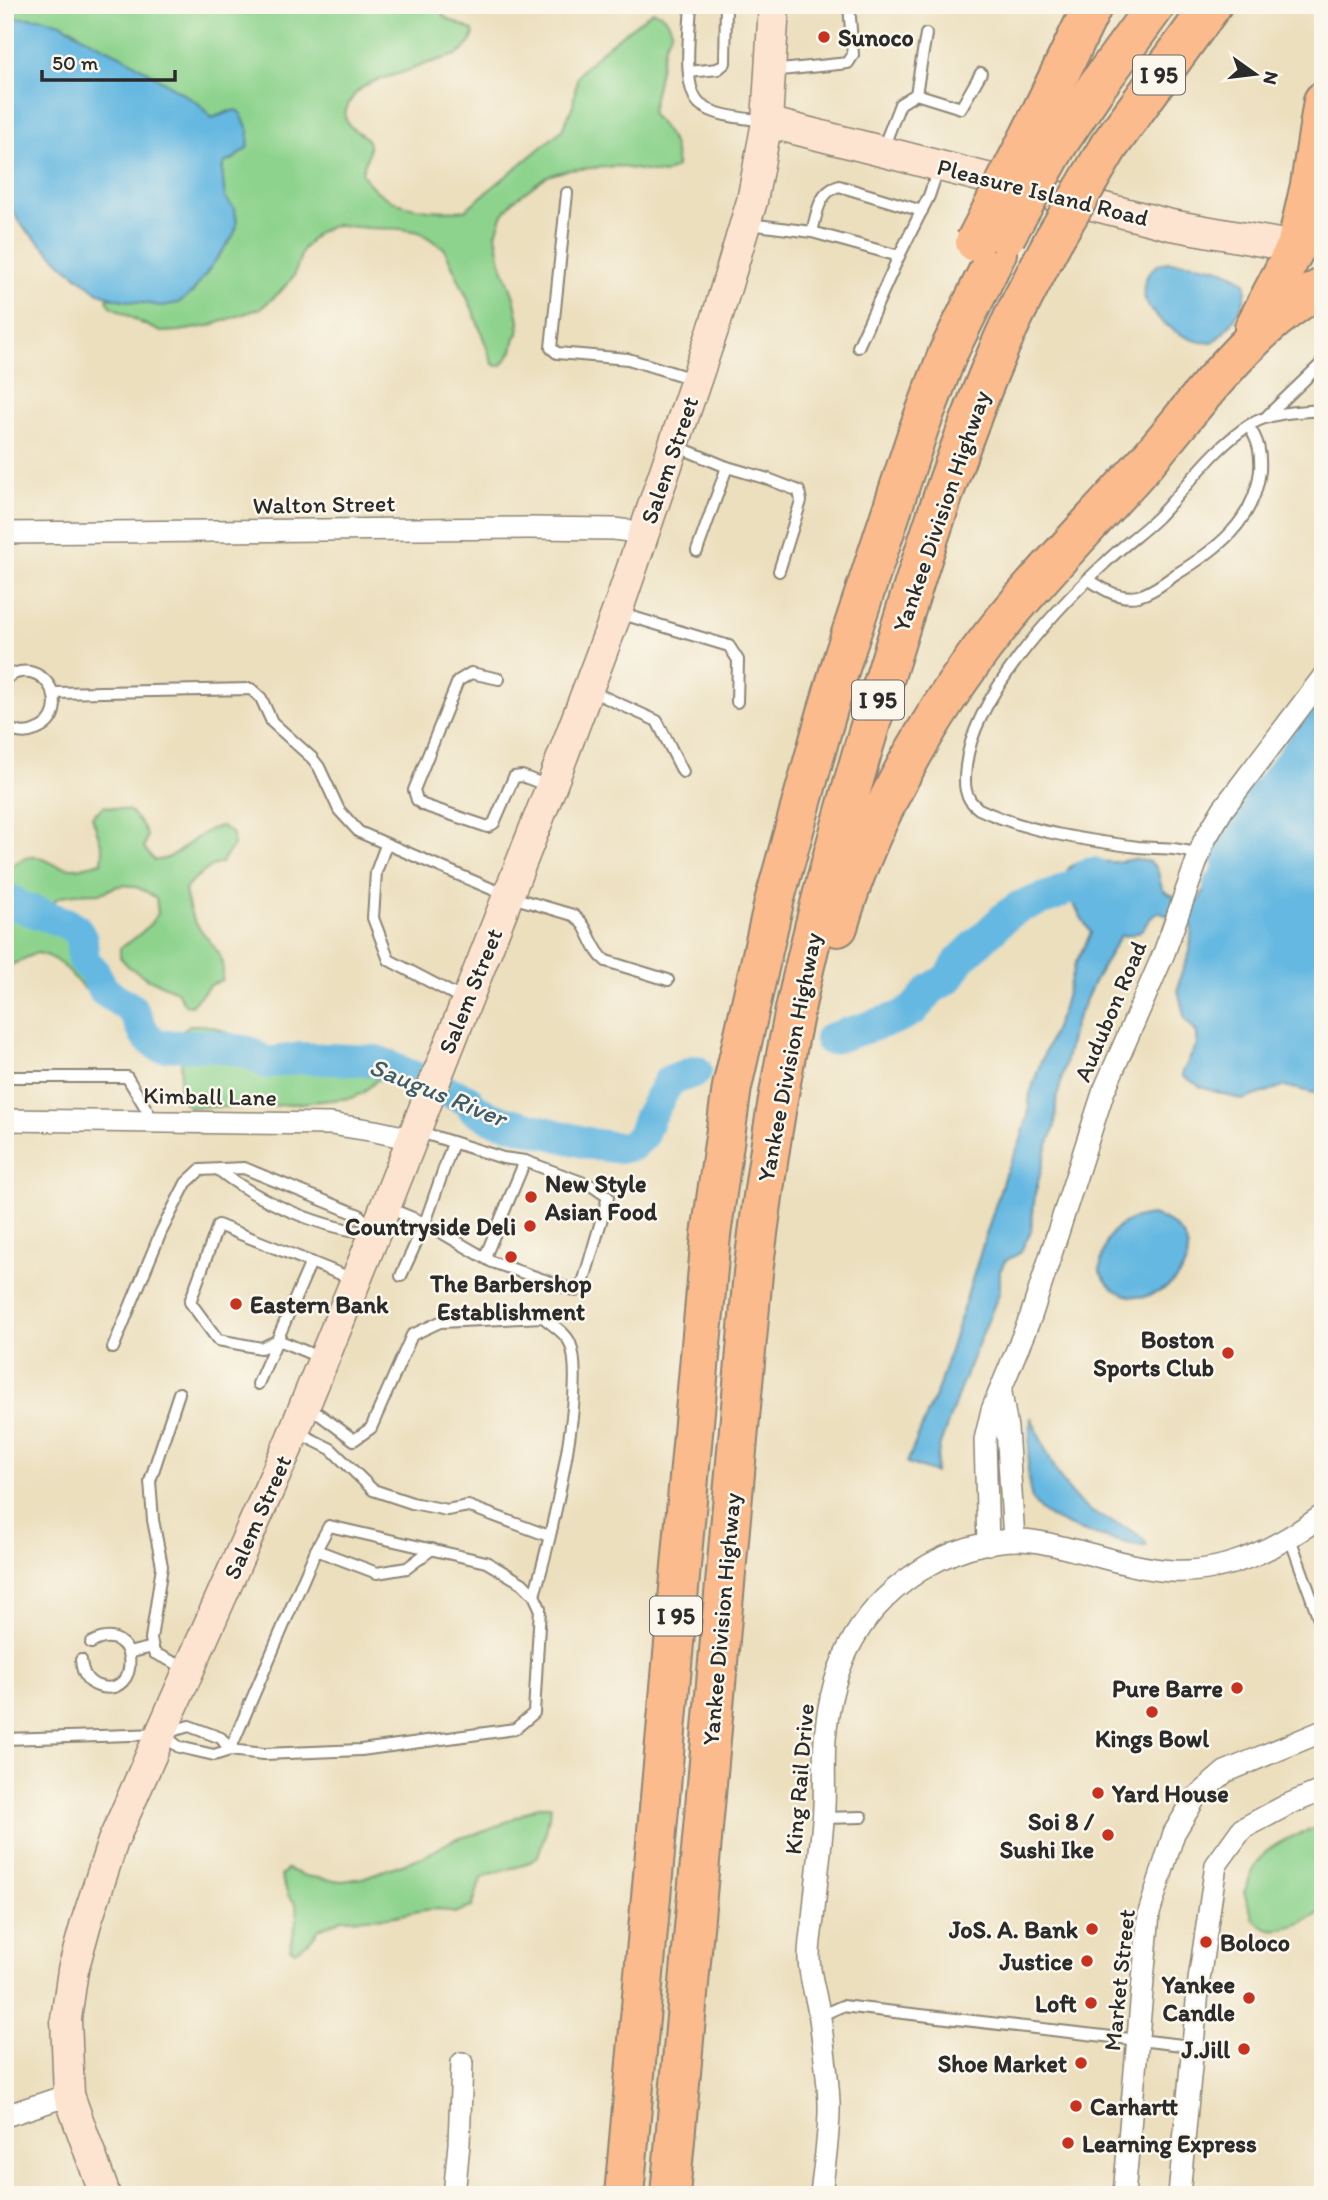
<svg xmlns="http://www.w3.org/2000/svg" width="1328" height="2200" font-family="Itim,sans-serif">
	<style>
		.green { fill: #8dd38d; stroke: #5c7f5c; stroke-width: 2 }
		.water { fill: #65b8e1; stroke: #487286; stroke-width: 2 }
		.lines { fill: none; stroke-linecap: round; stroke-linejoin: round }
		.river { stroke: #65b8e1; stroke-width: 32 }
		.lane-casing { stroke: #8c8574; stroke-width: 14 }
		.street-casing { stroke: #8c8574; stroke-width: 24 }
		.secondary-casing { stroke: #8c8574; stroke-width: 33 }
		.highway-casing { stroke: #8c8574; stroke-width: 42 }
		.lane { stroke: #fff; stroke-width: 10 }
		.street { stroke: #fff; stroke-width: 21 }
		.secondary { stroke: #fde4d1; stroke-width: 30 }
		.highway { stroke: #fbbb8d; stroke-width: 38 }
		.highway-bridge-casing { stroke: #8c8574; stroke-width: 42; stroke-linecap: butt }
		.highway-bridge { stroke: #fbbb8d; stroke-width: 38 }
		.poi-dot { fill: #c8321e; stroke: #fbf7ec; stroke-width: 2.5 }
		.labels { text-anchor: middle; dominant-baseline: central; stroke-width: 5; stroke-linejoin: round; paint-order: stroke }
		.shield { fill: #fbf7ec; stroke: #696865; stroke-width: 2 }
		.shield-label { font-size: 23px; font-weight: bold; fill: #2b2b2b }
		.poi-label { font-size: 24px; font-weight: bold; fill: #2b2b2b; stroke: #fbf7ec; text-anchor: end }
		.street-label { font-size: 24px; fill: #2b2b2b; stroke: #fbf7ec }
		.water-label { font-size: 26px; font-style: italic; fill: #3f5c6b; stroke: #fbf7ec }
	</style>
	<rect width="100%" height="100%" fill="#fbf7ec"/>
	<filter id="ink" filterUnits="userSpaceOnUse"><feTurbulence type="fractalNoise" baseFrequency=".0143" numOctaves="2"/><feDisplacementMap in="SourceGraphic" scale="14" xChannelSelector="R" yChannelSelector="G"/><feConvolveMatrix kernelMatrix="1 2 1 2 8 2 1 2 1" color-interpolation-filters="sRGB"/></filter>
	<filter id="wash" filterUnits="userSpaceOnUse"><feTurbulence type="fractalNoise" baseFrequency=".00686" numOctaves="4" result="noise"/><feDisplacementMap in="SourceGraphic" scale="28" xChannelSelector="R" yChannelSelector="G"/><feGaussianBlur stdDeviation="1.57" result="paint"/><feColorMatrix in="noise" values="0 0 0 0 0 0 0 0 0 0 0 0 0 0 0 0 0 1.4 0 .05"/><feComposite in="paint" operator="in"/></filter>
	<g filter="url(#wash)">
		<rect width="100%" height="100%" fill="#ecdfbe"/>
		<g class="green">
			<path d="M5,5H439L444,17L472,30L474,34C465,58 452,55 432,62C421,65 411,70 401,73C380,79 358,83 348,105C335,132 372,130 369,148C368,157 364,164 362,173C382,209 427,213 465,210L562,130L573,105L577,78L582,70L605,48L653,11C664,14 669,20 672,31L665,45L651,113C668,134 676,138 676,167L664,174L616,166L568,170L547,176L513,201L502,216L496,234L501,262L514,297L519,320L518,334L515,337L512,351L502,365L497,366L493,364L472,308L444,248L419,232L401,229L368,228L334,225L317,233L303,249L294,276L279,293L261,308L209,326L180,331L161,332L141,323L111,306L107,301L108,297C174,309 180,314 219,255C225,245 237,235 237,222C237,211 231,208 226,199C221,189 221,171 225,162L232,160L248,147C249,127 246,121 229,111L212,118L199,104L126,58L83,37L73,29L40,18H16L5,22Z"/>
			<path d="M104,806L130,811L144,828L147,836L144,848L154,860C177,863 196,829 222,826L233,834V846L221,863C209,866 191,880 185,890C187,901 189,913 195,922C208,942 228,954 222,980L209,986L191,1006L185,1005L177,991L149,979L129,967L120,957V948C134,940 150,927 158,913L156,898C145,890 129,882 115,887C110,889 104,893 99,893C85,894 68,892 55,900V909L93,943L103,985L94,992L87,991C70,976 61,956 36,953L5,968V870C14,865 20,858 31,857C44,855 50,865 63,867C76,870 89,865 102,862L103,850L92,816Z"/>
			<path d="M190,1025H203L217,1028L252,1044L305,1054L350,1050L371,1052L383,1048L395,1052L388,1082L378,1079L363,1093L351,1098L263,1107H190C166,1095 192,1064 175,1047L183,1030Z"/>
			<path d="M539,1806H551L546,1831L538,1856C523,1871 498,1867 481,1879L472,1907L454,1913L440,1909L424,1910L390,1917L342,1919L319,1929L310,1941L295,1951L290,1949L297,1919L296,1903L289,1897L281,1876L287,1869L306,1876L331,1880L343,1881L362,1878L425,1856L453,1840L489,1830Z"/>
			<path d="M1323,1826V1909C1316,1919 1282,1932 1270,1929C1265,1928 1258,1923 1254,1920L1244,1892C1250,1879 1255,1862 1266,1852C1279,1840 1306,1831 1323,1826Z"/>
		</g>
		<g class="water">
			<path d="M16,18H40L61,23L83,37L126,58L199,104L212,118L235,110L240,112L249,131L248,147L232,160L225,162L222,169L225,197L235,210L237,225L233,236L192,293L178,303L162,306L118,299L99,293L67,268L26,230L5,201V22Z"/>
			<path d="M1168,262C1194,263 1224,265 1245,282C1250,303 1228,330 1213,342C1192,347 1152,320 1145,299C1140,282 1150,264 1168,262Z"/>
			<path d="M1323,716V1095L1284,1086L1242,1100L1201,1087L1183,1076V1071L1197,1045V1033L1185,1019L1178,990L1180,977L1190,952L1192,925L1158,912C1139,925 1150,934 1120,936L1094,982L1074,1025L1056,1103L1055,1127L1047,1147L1035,1194L1031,1231L1020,1253L1005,1261L1000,1271V1291L963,1381L940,1445L935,1473L907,1463L939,1386L1005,1174L1020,1143L1028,1116L1030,1094L1040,1064L1062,1011L1075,964L1091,933C1083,920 1052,876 1073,865C1085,860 1099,861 1111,862C1124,862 1137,856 1149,862C1165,870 1155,886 1167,893C1176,898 1189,899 1199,901L1204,889L1214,881L1216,865L1250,802L1277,771L1286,755L1299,744Z"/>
			<path d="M1152,1215C1232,1241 1159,1322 1114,1289C1108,1285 1104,1278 1100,1272C1103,1236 1115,1219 1152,1215Z"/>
			<path d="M1031,1417C1045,1448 1062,1494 1092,1512C1110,1523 1136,1527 1147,1545L1142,1547C1114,1539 1043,1527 1032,1498C1024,1474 1030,1442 1031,1417Z"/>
		</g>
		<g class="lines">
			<g class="river">
				<path d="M1219,886C1234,872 1228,859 1221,841L1226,829L1237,813L1253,799L1267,792L1303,744L1323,723"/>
				<path d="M5,897L21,907L66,923L76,929L82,940L83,960L93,970L104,991L132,1009L146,1036L159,1046L209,1045L248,1052L267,1063L300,1058L376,1061L468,1100L473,1108L491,1118L591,1144L620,1148L633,1145L642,1136L649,1117L669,1081L696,1071"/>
				<path d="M830,1039L897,1018L913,1010L931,989L949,978L960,960L1006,916L1019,907L1054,895L1082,881L1087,874L1093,873L1101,878"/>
			</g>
		</g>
	</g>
	<g filter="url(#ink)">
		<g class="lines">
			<g class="lane-casing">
				<g id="lane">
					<path d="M691,5C690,29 681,90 701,105C717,117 745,118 764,121"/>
					<path d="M771,71L848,63L853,55L849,5"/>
					<path d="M689,72L718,69L725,63L726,5"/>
					<path d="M916,94L961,108L981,73"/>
					<path d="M883,148L900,104L916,94L926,34"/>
					<path d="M567,193L551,348L557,353L628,359L693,379"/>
					<path d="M749,224L812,232L899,256L929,196L938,169"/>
					<path d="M812,232C817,214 818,192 839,186L922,211"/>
					<path d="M858,347L899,256"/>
					<path d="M1268,415L1323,362"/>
					<path d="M676,446L727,467L768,479L799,491L801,501L779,571"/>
					<path d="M697,551L727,467"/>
					<path d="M1088,579C1103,589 1119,600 1138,596C1151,593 1164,583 1175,575C1216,550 1254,522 1260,471C1261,454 1259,440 1248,426"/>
					<path d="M619,613L729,646L738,660L737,702"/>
					<path d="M5,679C44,650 77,714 36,730C25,735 15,733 5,726"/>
					<path d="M499,679L471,673L458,681L414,790L417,800L423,805L488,827L494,823L514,777L522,776L548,786"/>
					<path d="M591,691L657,721L683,772"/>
					<path d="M54,693L251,689L261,698L272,722L312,758L319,767L339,810L359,832L508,896L573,915C590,925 590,949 606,961L668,980"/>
					<path d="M386,845L376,872L373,918L389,960L463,999"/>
					<path d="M1198,854C1177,847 1159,849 1138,847C1084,840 1028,832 979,809C963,798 964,783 966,766C973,697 1055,610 1105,563C1121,547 1140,534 1157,518C1186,488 1215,446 1251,424C1272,412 1298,412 1323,410"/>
					<path d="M5,1077H127L154,1122"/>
					<path d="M220,1171C258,1201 324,1230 374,1233"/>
					<path d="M388,1208L425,1223L492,1262L576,1291L584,1280L608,1197L592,1186L525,1161L503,1158L417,1131"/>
					<path d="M485,1257L525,1161"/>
					<path d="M401,1276L425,1223L453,1143"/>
					<path d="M113,1348L161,1232L186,1183L200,1170L244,1168L359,1215L373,1231"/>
					<path d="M321,1358L278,1340L261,1348L218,1340L190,1302L218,1225L353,1279"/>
					<path d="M258,1384L311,1262"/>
					<path d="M179,1393L150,1481L153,1520L162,1566L151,1639L154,1653L188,1669"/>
					<path d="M308,1406L354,1440L371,1428L412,1335L440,1322L543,1317C551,1324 566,1333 570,1343C588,1385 549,1548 534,1595"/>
					<path d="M297,1432L331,1449L373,1490L412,1503L447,1510L468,1506L549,1536"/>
					<path d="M1290,1538L1323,1630"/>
					<path d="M316,1550L377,1573L407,1568L432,1549"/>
					<path d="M128,1653L153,1647"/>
					<path d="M81,1660C82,1672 86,1682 98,1686C143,1700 139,1617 91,1643"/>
					<path d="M162,1734L179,1747L214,1755L230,1750L264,1754L361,1750L515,1729L534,1713L540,1608L534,1595L522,1583L486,1562L329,1526L316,1550L230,1750"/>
					<path d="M5,1739L162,1734L189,1726L221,1738L230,1750"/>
					<path d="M824,1818L862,1817"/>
					<path d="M820,2016L842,2006L1191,2046"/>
				</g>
			</g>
			<g class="street-casing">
				<g id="street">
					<path d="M1296,247L1323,248"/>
					<path d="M5,533L529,528L614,529L644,533"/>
					<path d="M5,1120L331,1124L375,1131L412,1139"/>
					<path d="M1001,1393L1007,1428L1014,1540"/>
					<path d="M988,1544L985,1440L992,1410L1031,1316L1103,1093L1164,953L1204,841L1223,809L1323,677"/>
					<path d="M5,2116L69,2095"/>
					<path d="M454,2195L459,2144L462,2063"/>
					<path d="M821,2195C824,2165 830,2132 829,2102C828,2077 824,2052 821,2026C819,2003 809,1979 809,1957C809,1944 811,1931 813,1919C816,1886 820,1854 823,1821C826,1794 823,1766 825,1739C831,1662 861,1605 929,1565C960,1547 1004,1535 1039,1542C1084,1550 1127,1568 1172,1571C1228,1574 1280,1546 1323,1515"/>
					<path d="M1124,2195L1149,1913L1174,1833L1195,1798L1225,1772L1323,1731"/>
					<path d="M1179,2195L1199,1980L1216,1865L1242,1829L1287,1805L1323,1790"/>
				</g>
			</g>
			<g class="secondary-casing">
				<g id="secondary">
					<path d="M767,122L1171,225L1296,247"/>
					<path d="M105,2195L69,2095L66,2019L73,1970L86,1923L113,1841L289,1444L375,1233L551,787L617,612L716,321L752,201L767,122L774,5"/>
				</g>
			</g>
			<g class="highway-casing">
				<g id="highway">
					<path d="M1032,131L1093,5"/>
					<path d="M1058,144L1097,86L1156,5"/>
					<path d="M1109,146L1212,5"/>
					<path d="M1254,328L1296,247L1310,185L1323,101"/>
					<path d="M838,927C871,812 943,690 1021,600C1062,553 1105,508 1146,462C1198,402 1252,324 1323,287"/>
					<path d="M624,2195L711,1235L732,1087L774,902L823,726L843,658L919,428L948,353L997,253"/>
					<path d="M670,2195L753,1273C764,1183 777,1094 796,1005C821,890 854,776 889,664C921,560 954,456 996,356C1012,316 1034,277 1054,239"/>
				</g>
			</g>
			<use href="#lane" class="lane"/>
			<use href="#street" class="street"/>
			<use href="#secondary" class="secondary"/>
			<use href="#highway" class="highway"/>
			<g class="highway-bridge-casing">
				<g id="highway-bridge">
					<path d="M1006,236L1058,144"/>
					<path d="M1054,239L1109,146"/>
					<path d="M975,242L1032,131"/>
				</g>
			</g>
			<use href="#highway-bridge" class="highway-bridge"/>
		</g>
	</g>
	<g class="poi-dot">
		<circle cx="824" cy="37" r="7"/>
		<circle cx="531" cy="1197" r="7"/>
		<circle cx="530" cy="1226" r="7"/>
		<circle cx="511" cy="1257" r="7"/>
		<circle cx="236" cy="1304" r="7"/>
		<circle cx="1228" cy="1353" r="7"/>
		<circle cx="1237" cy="1688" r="7"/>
		<circle cx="1152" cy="1712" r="7"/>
		<circle cx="1098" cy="1793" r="7"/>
		<circle cx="1108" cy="1835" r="7"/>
		<circle cx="1092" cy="1929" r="7"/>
		<circle cx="1206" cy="1942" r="7"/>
		<circle cx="1087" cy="1961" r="7"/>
		<circle cx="1249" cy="1998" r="7"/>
		<circle cx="1091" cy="2003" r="7"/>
		<circle cx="1244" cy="2049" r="7"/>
		<circle cx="1081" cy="2063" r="7"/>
		<circle cx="1076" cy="2106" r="7"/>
		<circle cx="1068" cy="2143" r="7"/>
	</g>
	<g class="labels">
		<g class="shield">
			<rect x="1133" y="55.5" width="52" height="39" rx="5"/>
			<rect x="852" y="680.5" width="52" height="39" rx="5"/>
			<rect x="650" y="1596.5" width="52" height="39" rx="5"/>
		</g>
		<g class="shield-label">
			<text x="1159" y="75">I 95</text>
			<text x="878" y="700">I 95</text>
			<text x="676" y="1616">I 95</text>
		</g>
		<g class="poi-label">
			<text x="838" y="37" text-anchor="start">Sunoco</text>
			<text x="545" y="1183" text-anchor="start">New Style<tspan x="545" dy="28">Asian Food</tspan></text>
			<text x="516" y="1226">Countryside Deli</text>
			<text x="511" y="1283" text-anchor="middle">The Barbershop<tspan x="511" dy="28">Establishment</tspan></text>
			<text x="250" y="1304" text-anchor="start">Eastern Bank</text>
			<text x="1214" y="1339">Boston<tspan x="1214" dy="28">Sports Club</tspan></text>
			<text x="1223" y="1688">Pure Barre</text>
			<text x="1152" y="1738" text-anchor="middle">Kings Bowl</text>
			<text x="1112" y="1793" text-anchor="start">Yard House</text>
			<text x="1094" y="1821">Soi 8 /<tspan x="1094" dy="28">Sushi Ike</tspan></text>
			<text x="1078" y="1929">JoS. A. Bank</text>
			<text x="1220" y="1942" text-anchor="start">Boloco</text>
			<text x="1073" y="1961">Justice</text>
			<text x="1235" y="1984">Yankee<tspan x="1235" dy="28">Candle</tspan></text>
			<text x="1077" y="2003">Loft</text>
			<text x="1230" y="2049">J.Jill</text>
			<text x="1067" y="2063">Shoe Market</text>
			<text x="1090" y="2106" text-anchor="start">Carhartt</text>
			<text x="1082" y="2143" text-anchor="start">Learning Express</text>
		</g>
		<g class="street-label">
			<text transform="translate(1043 192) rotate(14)">Pleasure Island Road</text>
			<text transform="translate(669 460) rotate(-71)">Salem Street</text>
			<text transform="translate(324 504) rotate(-1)">Walton Street</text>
			<text transform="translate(941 511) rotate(-71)">Yankee Division Highway</text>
			<text transform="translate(470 991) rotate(-68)">Salem Street</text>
			<text transform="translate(1110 1011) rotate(-67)">Audubon Road</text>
			<text transform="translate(789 1057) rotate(-79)">Yankee Division Highway</text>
			<text transform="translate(210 1096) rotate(1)">Kimball Lane</text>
			<text transform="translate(257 1517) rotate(-66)">Salem Street</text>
			<text transform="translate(721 1619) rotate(-85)">Yankee Division Highway</text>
			<text transform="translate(799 1779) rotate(-85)">King Rail Drive</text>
			<text transform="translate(1119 1980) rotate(-84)">Market Street</text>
		</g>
		<g class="water-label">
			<text transform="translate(438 1092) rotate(22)">Saugus River</text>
		</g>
	</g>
	<rect width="1328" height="2200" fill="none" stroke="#fbf7ec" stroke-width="28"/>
	<g transform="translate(1255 74) rotate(104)" stroke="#fbf7ec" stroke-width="5" paint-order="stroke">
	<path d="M0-5L12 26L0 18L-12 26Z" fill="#2b2b2b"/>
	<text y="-10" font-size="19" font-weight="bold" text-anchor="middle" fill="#2b2b2b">N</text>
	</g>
	<path d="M42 70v10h133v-10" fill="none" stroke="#2b2b2b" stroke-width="3.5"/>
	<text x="52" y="70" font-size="21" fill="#2b2b2b" stroke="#fbf7ec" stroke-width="5" paint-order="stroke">50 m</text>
</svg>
